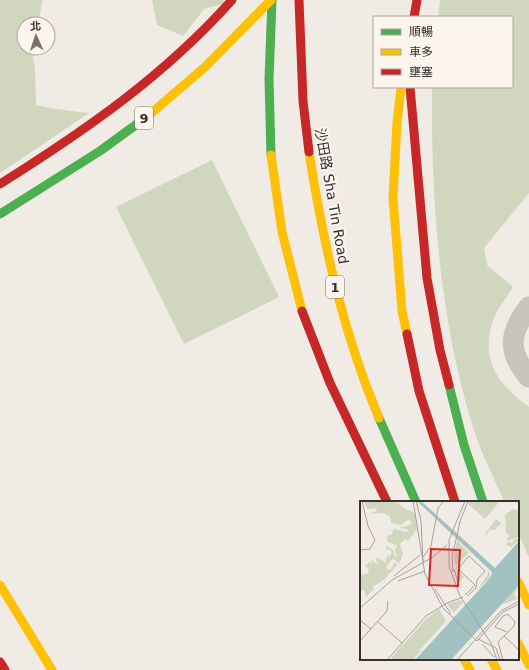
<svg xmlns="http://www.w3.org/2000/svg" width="529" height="670" font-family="'DejaVu Sans','Noto Sans TC',sans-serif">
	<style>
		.green { fill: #d1d6bf }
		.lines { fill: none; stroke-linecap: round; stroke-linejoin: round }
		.street { stroke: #c9c3be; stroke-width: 21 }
		.fast { stroke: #4caf50; stroke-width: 9 }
		.slow { stroke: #ffc107; stroke-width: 9 }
		.jam { stroke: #c62828; stroke-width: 9 }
		.labels { text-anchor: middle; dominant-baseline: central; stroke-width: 4; stroke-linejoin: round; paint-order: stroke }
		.shield { fill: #fbf5ee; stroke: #756b66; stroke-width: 1 }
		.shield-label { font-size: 13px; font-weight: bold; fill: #3b302b }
		.street-label { font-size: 14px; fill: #3b302b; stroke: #fbf5ee }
		.inset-road { fill: none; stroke: #a8a09b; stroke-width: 1 }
		.view { fill: #d62828; fill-opacity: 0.15; stroke: #d62828; stroke-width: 2 }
		.inset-edge { fill: none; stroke: #3b302b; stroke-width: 2 }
	</style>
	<rect width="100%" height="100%" fill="#f0ebe5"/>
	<g class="green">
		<path d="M0,0H42L39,24H24V48H37L32,54L35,68L36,105L55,109L89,113L0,173Z"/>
		<path d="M152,0H224L223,4L204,9L183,36L157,25Z"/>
		<path d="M440,0H529V193L484,248L487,265L513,287C507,297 498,308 494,318C479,358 497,384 529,407V557L518,533V502H504L502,497C492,473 479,449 472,424C439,316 431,199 432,87H512V17H438Z"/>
		<path d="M212,160L279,297L184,344L116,207Z"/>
	</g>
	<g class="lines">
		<path class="street" d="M529,307C509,333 507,352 529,377"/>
		<g class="fast">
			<path d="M271,155L269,79L272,0"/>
			<path d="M0,214L100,151L148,116"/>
			<path d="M449,385L464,445L483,502"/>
			<path d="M379,418L416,502"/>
		</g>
		<g class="slow">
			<path d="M401,87L397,123L393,198L402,311L407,334"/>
			<path d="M148,116L205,67L271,0"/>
			<path d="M309,152C323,242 343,333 379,418"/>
			<path d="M271,155L282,232L302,311"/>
			<path d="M518,581L529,605"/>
			<path d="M0,585L52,670"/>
			<path d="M518,643L529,665"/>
			<path d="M464,659L470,670"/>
			<path d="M491,659L497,670"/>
		</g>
		<g class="jam">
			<path d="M299,0L303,101L309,152"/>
			<path d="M414,17L417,0"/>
			<path d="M410,87L427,278L440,350L449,385"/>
			<path d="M0,184C86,130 164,76 232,0"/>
			<path d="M302,311L330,383L387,502"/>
			<path d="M407,334L419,391L455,502"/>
			<path d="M0,662L5,670"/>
		</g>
	</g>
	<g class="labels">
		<g class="shield">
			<rect x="135" y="107" width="18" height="22" rx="3"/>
			<rect x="326" y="276" width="18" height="22" rx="3"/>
		</g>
		<g class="shield-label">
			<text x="144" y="118">9</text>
			<text x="335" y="287">1</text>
		</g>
		<g class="street-label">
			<text transform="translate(332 196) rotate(80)">沙田路 Sha Tin Road</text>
		</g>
	</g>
	<g transform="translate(360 501)">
		<rect width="159" height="159" fill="#f0ebe5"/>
		<path d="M4,0H36L35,3L38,1L42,6L55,12L57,28L48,40L45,38L40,43L43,53L39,63L34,58L31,59L26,66L28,69L31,68L35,61L37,64L25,78L11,87H15L6,96L4,89L0,91V71L3,74L8,72L9,68L5,65L9,61L12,63L11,58L17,64L16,56L27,62L25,57L22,58L27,57L29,52V56L31,54V49L26,48L27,45L33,49L35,56L37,55L35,50L37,45L27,40L28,34H31L34,28L47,31L48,28L39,27L52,23L49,18L41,24L31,22L30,16L23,12L8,13L17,10L16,7L7,8ZM110,0H140L125,18L108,3ZM153,8L159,10V35L155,37L159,39L151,46L146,44L148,41L152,42L155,37L148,40L147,37L150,35L146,32L145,14ZM136,18L141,22L137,27L135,25L137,29H129L126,36V32ZM97,39L109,52L97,63V70L104,76L99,81L94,57ZM128,69L131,76L117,89L128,73ZM159,84L154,94L157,98L141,104ZM100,99L103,101L94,112L87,103ZM79,108L86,120L61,148H57L61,149L53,159H30L42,144L45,146L43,144L66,118Z" fill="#d1d6bf"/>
		<path d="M57,0H61L135,67L159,40V84L91,159H55L131,76L132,71Z" fill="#a1c2c1"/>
		<path class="inset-road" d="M53,0L65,73L83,107L117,140M56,0L61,19L63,61M105,0L89,39V65L100,95L131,142L137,159M99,23L108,0M0,49L10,48L15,39L8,25L2,0M63,56L71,45L78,7L84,0M94,68L99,84M93,71L92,56L100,21M34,75L60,54M38,80L65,70M75,88L91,113M105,94L115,84L98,68L109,55L125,70L117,79L116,87L107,95M0,107L32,79L73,56L87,44M0,119L11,128M18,121L42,142M147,131L135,126L143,115L148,113L155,121L154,125M144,135L159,149M118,138L136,147L140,159M0,140L27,110L28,100M117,140L143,111L159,103M122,143L134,156M27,159L66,115L87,102L103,96M97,159L141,110L159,100M143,159L138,141L154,125"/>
		<path class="view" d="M71,48L100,49L98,85L69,84Z"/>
		<rect width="159" height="159" class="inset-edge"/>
	</g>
	<rect x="373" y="16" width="140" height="72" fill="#fbf5ee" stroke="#aea6a0"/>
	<rect x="381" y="29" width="20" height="6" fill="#4caf50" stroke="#aea6a0"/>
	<text x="409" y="36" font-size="12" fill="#3b302b">順暢</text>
	<rect x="381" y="49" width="20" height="6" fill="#ffc107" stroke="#aea6a0"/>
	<text x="409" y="56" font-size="12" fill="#3b302b">車多</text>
	<rect x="381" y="69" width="20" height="6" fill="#c62828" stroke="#aea6a0"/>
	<text x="409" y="76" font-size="12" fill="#3b302b">壅塞</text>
	<g transform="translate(36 36) rotate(357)"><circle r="19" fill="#fbf5ee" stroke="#aea6a0"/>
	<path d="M0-3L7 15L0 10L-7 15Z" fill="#7a716c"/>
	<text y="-6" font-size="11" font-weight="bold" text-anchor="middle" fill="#3b302b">北</text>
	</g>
</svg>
